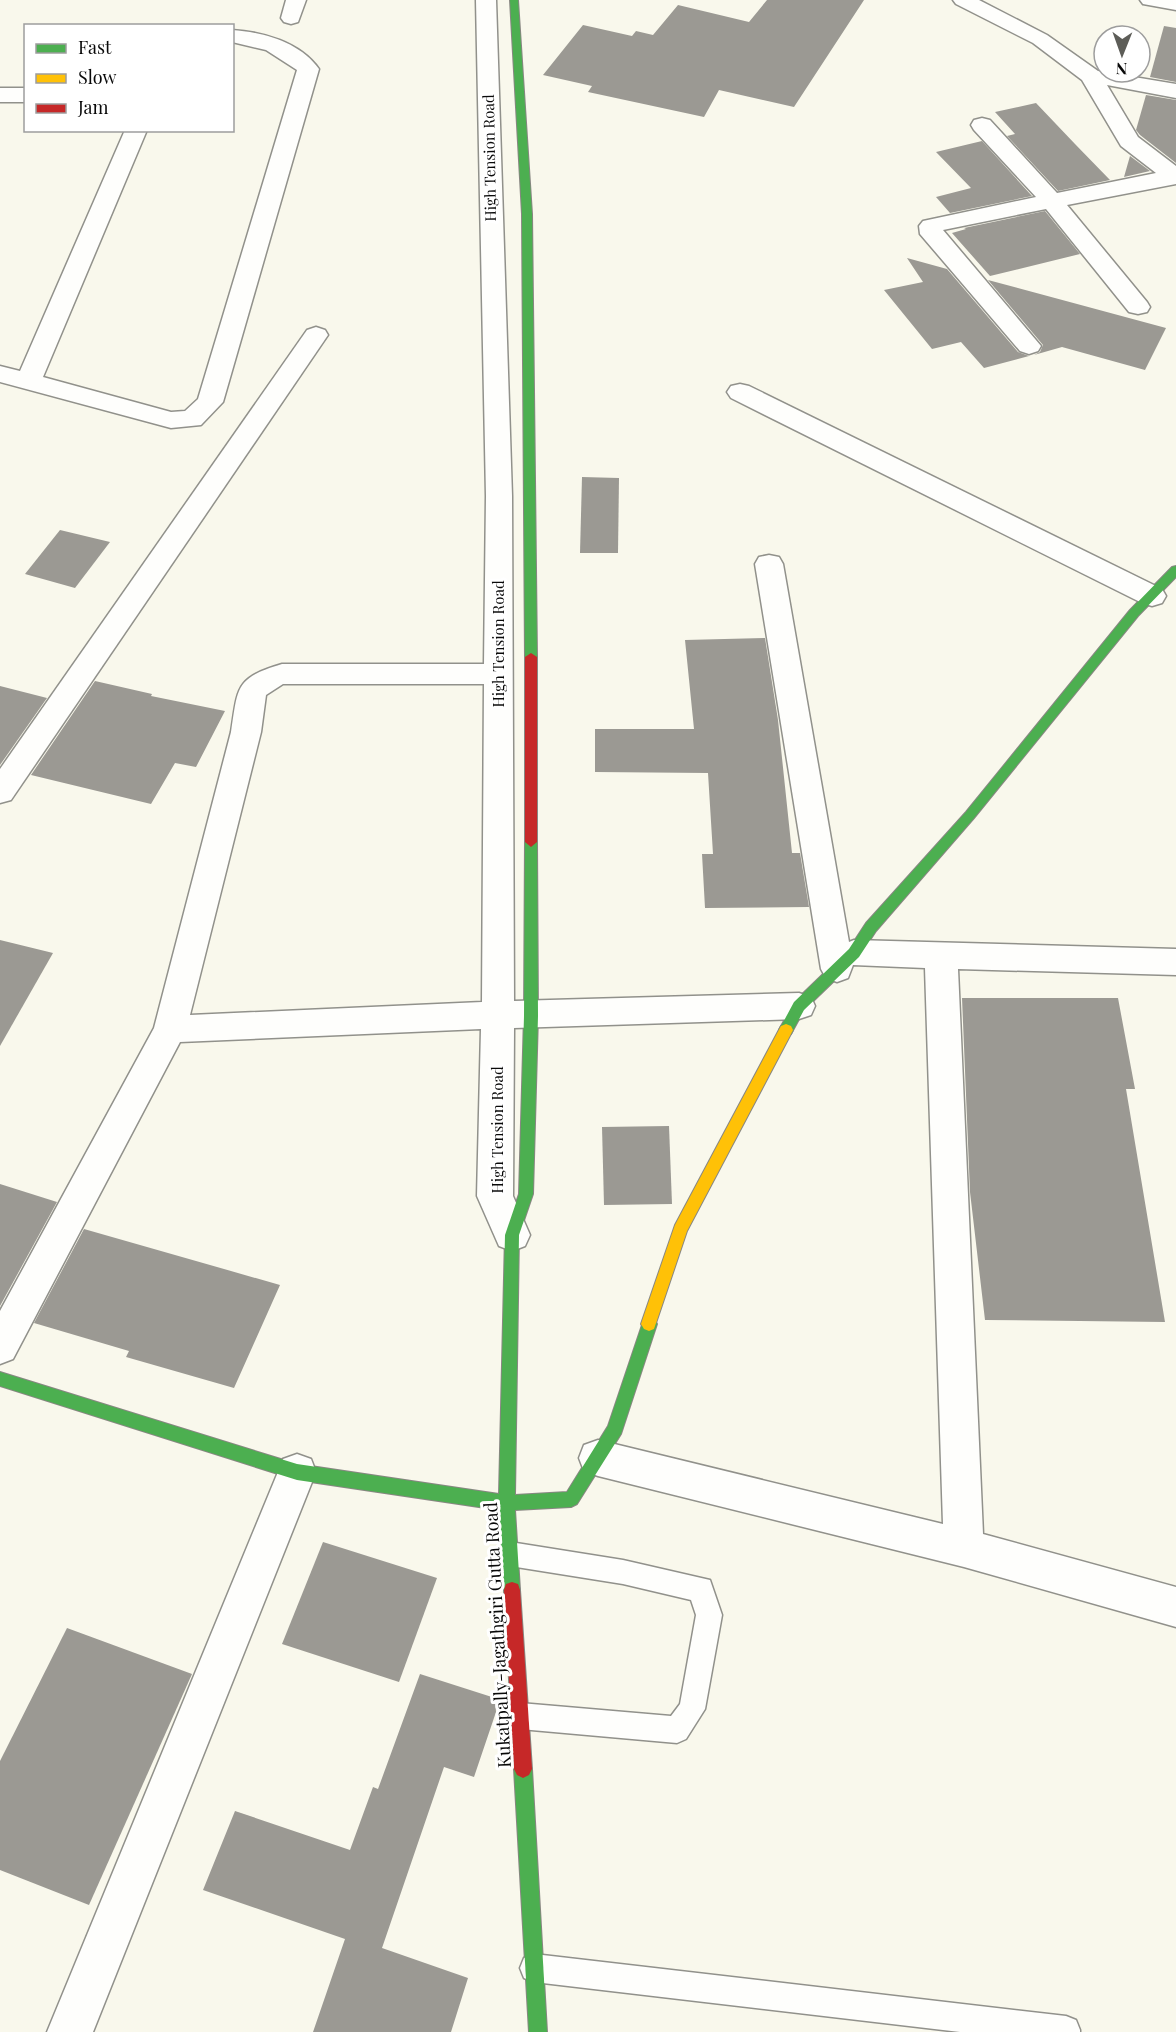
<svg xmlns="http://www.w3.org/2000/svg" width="1176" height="2032" font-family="'Playfair Display',serif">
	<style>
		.building { fill: #9b9993 }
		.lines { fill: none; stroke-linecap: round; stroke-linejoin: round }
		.lane-casing { stroke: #91918b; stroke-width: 3 }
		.street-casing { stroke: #91918b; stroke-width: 3 }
		.fast-casing { stroke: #888782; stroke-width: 2 }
		.slow-casing { stroke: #888782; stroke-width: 2 }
		.jam-casing { stroke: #888782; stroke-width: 2 }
		.lane { fill: #fefefc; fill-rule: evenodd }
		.street { fill: #fefefc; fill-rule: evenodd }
		.fast { fill: #4caf50; fill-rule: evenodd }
		.slow { fill: #ffc107; fill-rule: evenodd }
		.jam { fill: #c62828; fill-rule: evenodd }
		.labels { text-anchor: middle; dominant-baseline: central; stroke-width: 6; stroke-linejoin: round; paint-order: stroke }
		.street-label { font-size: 15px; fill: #090909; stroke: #fff }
		.near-street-label { font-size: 18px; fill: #090909; stroke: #fff }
	</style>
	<rect width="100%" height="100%" fill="#f9f8ec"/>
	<g class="building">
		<path d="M767,0H864L794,107L719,90L704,117L588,92L592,86L543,75L583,25L632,36L636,31L653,35L678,5L749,22Z"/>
		<path d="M1164,26L1176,28V82L1150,77Z"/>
		<path d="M1146,95L1176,100V163L1140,135L1136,130Z"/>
		<path d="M1036,103L1075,144L1110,180L1058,191L1007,136L1015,134L995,112Z"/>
		<path d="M982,141L1032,196L950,213L936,197L971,188L936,152Z"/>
		<path d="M1130,156L1150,171L1124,177Z"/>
		<path d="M1045,211L1080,254L990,276L952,233L966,229L964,228Z"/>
		<path d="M907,258L947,269L1018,352L1029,356L984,368L961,342L932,349L884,290L923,282Z"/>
		<path d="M988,280L1166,328L1145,370L1062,347L1034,355L1040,352L1043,345Z"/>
		<path d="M582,477L619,478L618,553H580Z"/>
		<path d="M60,530L110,542L75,588L25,574Z"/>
		<path d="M765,638L778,720L792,853H800L809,907L705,908L702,854H713L708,773L595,772V729H694L685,640Z"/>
		<path d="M95,681L152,694L151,696L225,711L196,767L175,763L151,804L31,775Z"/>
		<path d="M0,686L47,698L0,765Z"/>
		<path d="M0,940L53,953L0,1046Z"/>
		<path d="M962,998H1118L1135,1089H1126L1165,1322L985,1320L970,1192Z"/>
		<path d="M669,1126L672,1204L604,1205L602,1127Z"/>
		<path d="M0,1184L57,1202L0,1306Z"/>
		<path d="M84,1229L280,1285L234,1388L126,1357L129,1351L34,1323Z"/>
		<path d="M323,1542L437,1578L399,1682L282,1644Z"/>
		<path d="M67,1628L192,1674L89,1905L0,1870V1761Z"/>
		<path d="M420,1674L495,1698L496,1712L474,1777L444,1767L382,1948L468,1978L451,2032H313L345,1939L203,1890L235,1811L350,1850L373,1787L378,1789Z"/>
	</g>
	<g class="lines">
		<g class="lane-casing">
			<g id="lane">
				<path d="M510,1542L623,1560L710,1580L722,1615L705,1709L686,1739L677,1743L520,1729L511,1725L507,1716L511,1707L520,1703L671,1716L680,1704L696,1615L691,1600L623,1584L510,1566L501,1563L497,1554L501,1545Z"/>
				<path d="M534,1954L1066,2016L1076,2020L1080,2030V2032H960L534,1982L524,1978L520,1968L524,1958Z"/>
			</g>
		</g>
		<g class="street-casing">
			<g id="street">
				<path d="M286,0H306L298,22L291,24L284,22L281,18Z"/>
				<path d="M476,0H496L512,496L514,1001L799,993L811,997L815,1006L811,1015L799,1019L514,1028L513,1196L530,1235L525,1246L512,1251L499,1246L477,1196L481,1029L180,1042L13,1359L0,1364V1311L154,1028L231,732C238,687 235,678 282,664H484L486,496ZM283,684H484L482,1002L190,1015L261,732L266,695Z"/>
				<path d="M953,0H979L1047,35L1098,71L1176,84V98L1107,85L1138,137L1176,166V184L1067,205L1147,302L1150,307L1147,312L1138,314L1129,312L1046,209L943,230L1041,346L1038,351L1029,354L1020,351L920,234L919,226L923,221L1036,197L974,130L971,125L974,120L982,118L990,120L1057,193L1156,173L1121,146L1082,80L1033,43L956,4Z"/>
				<path d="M1140,0H1176V10L1143,4Z"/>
				<path d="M232,30C263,32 300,42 319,69L223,402L201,425L171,428L0,382V366L20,371L125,130H147L43,377L171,412L185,411L198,399L297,70L266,50L232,42Z"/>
				<rect x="0" y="88" width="26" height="14"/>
				<path d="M316,327L325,330L328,335L11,800L0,803V769L307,330Z"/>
				<path d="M740,384L749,386L1162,589L1166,596L1162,603L1152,606L1142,603L731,398L727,392L731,386Z"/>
				<path d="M769,555L779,557L783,564L849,942L854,940L1176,949V975L958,969L983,1534L1176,1587V1627L964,1567L598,1476L584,1471L579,1458L584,1445L598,1440L943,1524L925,968L853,965L848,978L837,982L826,978L821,969L755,564L759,557Z"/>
				<path d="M297,1454L311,1459L316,1472L93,2032H47L278,1472L283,1459Z"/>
			</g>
		</g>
		<g class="fast-casing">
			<g id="fast">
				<path d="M510,0H518L532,214L537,657L531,661L525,657L522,214Z"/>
				<path d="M1176,566V577L1138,616L974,818L876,931L859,957L804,1010L791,1034H781L779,1030L794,1002L849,949L866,923L966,812L1130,610L1172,567Z"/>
				<path d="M531,837L537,842L538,1016L533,1194L519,1235L515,1495L567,1492L608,1426L644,1319L649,1317L654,1319L657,1324L621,1434L577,1504L571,1507L515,1510L520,1590L518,1596L512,1598L506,1596L504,1590L499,1510L297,1480L0,1386V1372L297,1464L499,1494L505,1235L519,1194L524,1016L525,842Z"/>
				<path d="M523,1760L529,1763L532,1769L547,2032H529L514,1769L517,1763Z"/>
			</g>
		</g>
		<g class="slow-casing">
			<path id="slow" d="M786,1024L791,1026L793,1030L687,1231L654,1329L649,1331L644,1329L641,1324L675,1225L781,1026Z"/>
		</g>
		<g class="jam-casing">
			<g id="jam">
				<path d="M531,653L537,657V842L531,847L525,842V657Z"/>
				<path d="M512,1582L518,1584L520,1590L532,1769L529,1775L523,1778L517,1775L514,1769L504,1590L506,1584Z"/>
			</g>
		</g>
		<use href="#lane" class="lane"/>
		<use href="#street" class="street"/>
		<use href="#fast" class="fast"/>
		<use href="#slow" class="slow"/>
		<use href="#jam" class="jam"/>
	</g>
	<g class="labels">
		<g class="street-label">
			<text transform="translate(489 158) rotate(-91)">High Tension Road</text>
			<text transform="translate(498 644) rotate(-90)">High Tension Road</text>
			<text transform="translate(497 1130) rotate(-90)">High Tension Road</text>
		</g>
		<g class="near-street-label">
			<text transform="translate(497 1635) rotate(-93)">Kukatpally-Jagathgiri Gutta Road</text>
		</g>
	</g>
	<rect x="24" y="24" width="210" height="108" fill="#ffffff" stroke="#9d9d9d" stroke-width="1.5"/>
	<rect x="36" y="44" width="30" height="9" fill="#4caf50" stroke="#9d9d9d" stroke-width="1.5"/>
	<text x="78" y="54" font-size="18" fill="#090909">Fast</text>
	<rect x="36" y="74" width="30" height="9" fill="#ffc107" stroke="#9d9d9d" stroke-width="1.5"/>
	<text x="78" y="84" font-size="18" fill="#090909">Slow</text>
	<rect x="36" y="104" width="30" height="9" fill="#c62828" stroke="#9d9d9d" stroke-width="1.5"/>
	<text x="78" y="114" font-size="18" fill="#090909">Jam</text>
	<g transform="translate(1122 54) rotate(181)"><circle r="28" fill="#ffffff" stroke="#9d9d9d" stroke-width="1.5"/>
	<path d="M0-4.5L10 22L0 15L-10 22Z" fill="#5d5d58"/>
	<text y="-9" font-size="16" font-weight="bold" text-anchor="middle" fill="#090909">N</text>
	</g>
</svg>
